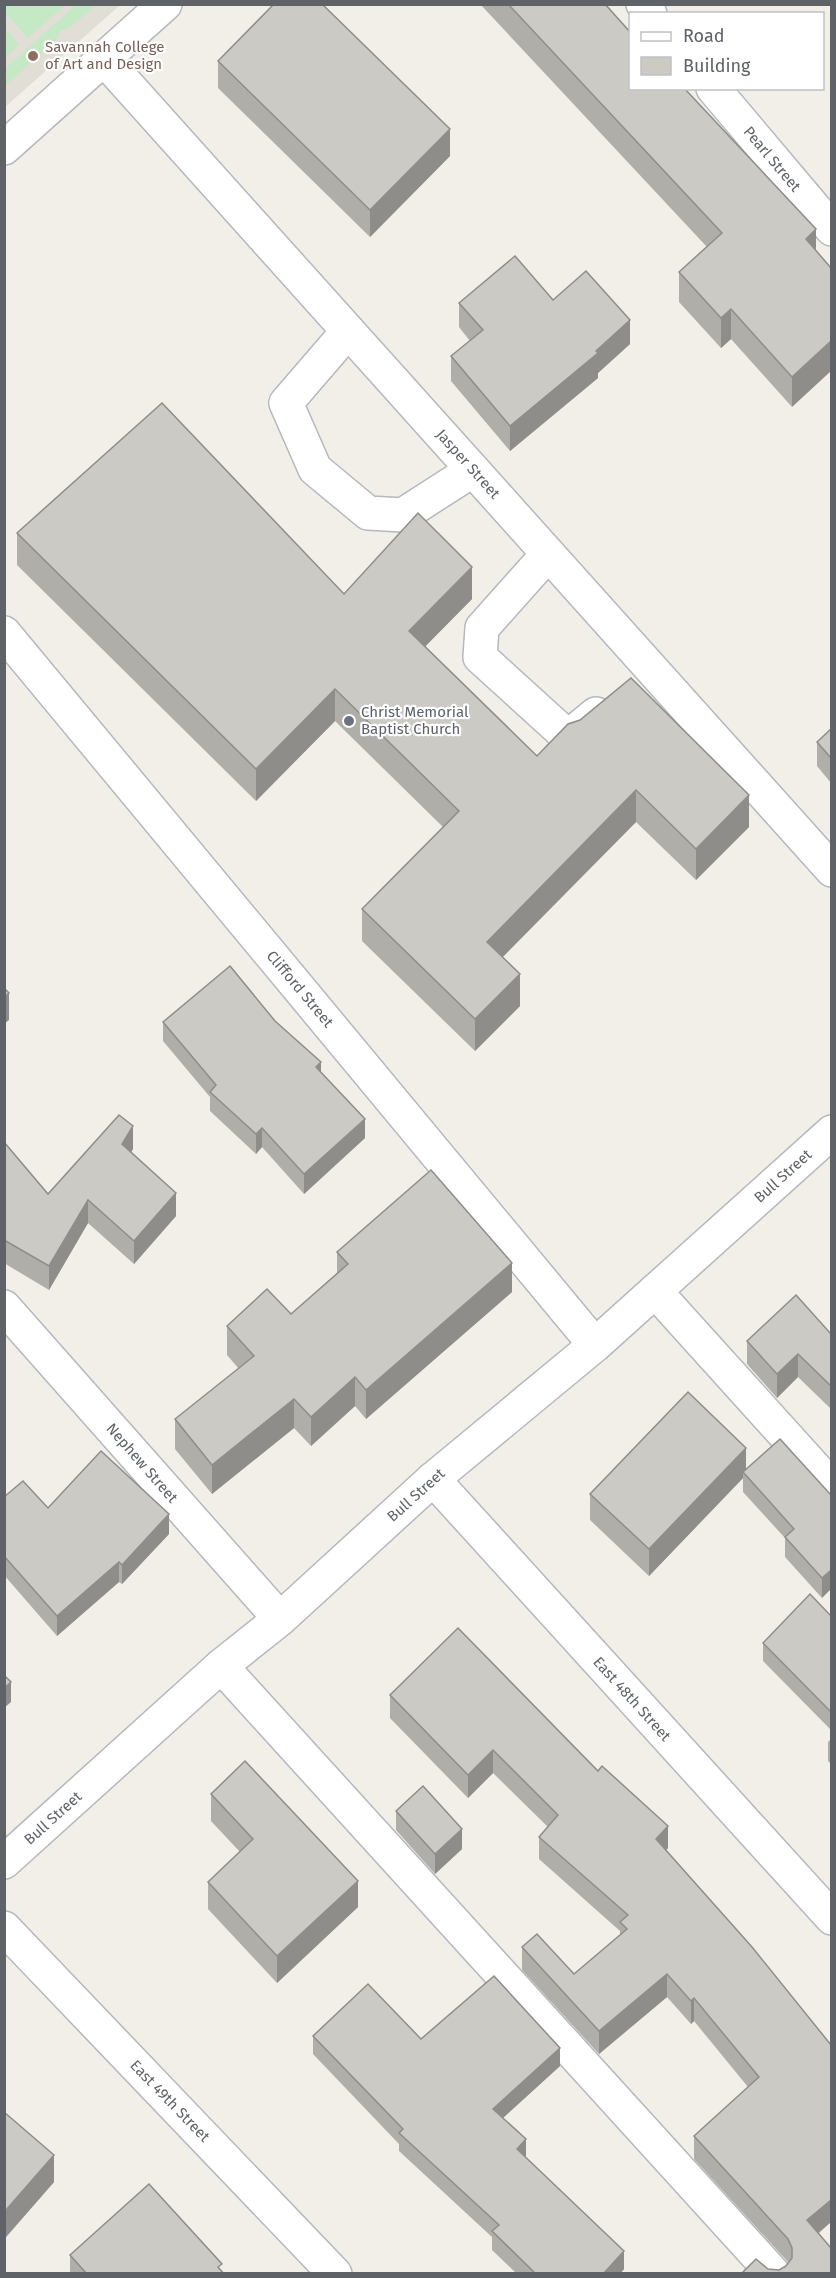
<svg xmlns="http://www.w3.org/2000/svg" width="836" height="2278" font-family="'Fira Sans',sans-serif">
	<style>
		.education { fill: #e1ded6 }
		.green { fill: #c5e8c5 }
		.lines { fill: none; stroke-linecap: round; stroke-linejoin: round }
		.minor-casing { stroke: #b5b8bc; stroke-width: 36 }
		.minor { stroke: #fff; stroke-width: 33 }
		.wall { fill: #afaea9 }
		.shaded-wall { fill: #8f8d8a }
		.building { fill: #cccac5; stroke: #8f8d8a; stroke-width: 1.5 }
		.education-dot { fill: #8d6e63; stroke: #fff; stroke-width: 2 }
		.worship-dot { fill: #6b7280; stroke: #fff; stroke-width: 2 }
		.labels { text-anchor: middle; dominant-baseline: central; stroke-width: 4.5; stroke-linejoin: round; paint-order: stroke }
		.education-label { font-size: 15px; fill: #785e54; stroke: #fff; text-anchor: start }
		.street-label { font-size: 15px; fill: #5f6368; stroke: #fff }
		.worship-label { font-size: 15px; fill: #5b616d; stroke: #fff; text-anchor: start }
	</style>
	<rect width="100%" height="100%" fill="#f1efe8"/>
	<path class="education" d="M5,5H120L5,107Z"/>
	<g class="green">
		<path d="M77,4L96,5L70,27L60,31L58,38L5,86V69Z"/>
		<path d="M4,5L5,4L65,5L28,38L5,12Z"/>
		<path d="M5,28L19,45L5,58H4Z"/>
	</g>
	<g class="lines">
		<g class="minor-casing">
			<g id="minor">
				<path d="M643,4L650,14"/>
				<path d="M104,59L832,870"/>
				<path d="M713,88L832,229"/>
				<path d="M4,148L165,4"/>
				<path d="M348,331L286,403L315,469L368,513L403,515L473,470"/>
				<path d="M548,554L482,628L480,657L568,737L596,714"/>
				<path d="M4,633L595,1345"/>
				<path d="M655,1291L832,1487"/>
				<path d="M4,1307L280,1619"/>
				<path d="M433,1479L832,1918"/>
				<path d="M221,1666L774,2274"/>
				<path d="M4,1862L221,1666L280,1619L433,1479L595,1345L832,1132"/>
				<path d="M4,1928L335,2274"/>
			</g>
		</g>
		<use href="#minor" class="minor"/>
	</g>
	<g class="wall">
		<path d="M480,4H605L816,229L792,407L731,339L721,348L679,302V272L707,247Z"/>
		<path d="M218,61L450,156L370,237L218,88Z"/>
		<path d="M553,300L630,344L598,373V378L510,451L451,381V356L470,341L459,327V303Z"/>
		<path d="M17,533L344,594L472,599L425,646L537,756L749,827L696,880L636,822L502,957L520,1006L475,1051L362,941V909L443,827L335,721L256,801L17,565Z"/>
		<path d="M831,729V783L817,766V742Z"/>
		<path d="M275,1021L321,1072L365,1138L304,1194L262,1147L256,1154L210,1111V1097L163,1041V1022Z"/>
		<path d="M4,1142L48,1194L133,1149L131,1152L176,1216L134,1264L88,1223L49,1290L4,1263Z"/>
		<path d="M337,1252L512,1292L366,1419L355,1406L311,1446L294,1428L212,1494L175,1449V1419L239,1369L227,1355V1326L291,1314L337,1273Z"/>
		<path d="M831,1334V1409L798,1377L777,1398L747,1364V1341Z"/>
		<path d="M746,1469L831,1495L822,1598L785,1557V1538L743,1492V1478L649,1576L590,1520V1494Z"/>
		<path d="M4,1497L48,1508L169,1534L122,1584L119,1582L57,1636L4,1575Z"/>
		<path d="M831,1616V1730L763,1661V1643Z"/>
		<path d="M458,1628L668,1848L666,1850L831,2045V2222L819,2233L831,2274L768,2269L779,2270L786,2266L788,2262L694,2159V2136L748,2087L694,2021L691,2024L667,1997L599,2054L522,1970V1947L574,1974L620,1935V1931L539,1859V1837L548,1827L493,1773L468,1798L390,1718V1695Z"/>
		<path d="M831,1739V1764L828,1761V1742Z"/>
		<path d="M211,1794L358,1907L277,1983L208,1909V1882L240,1852L211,1821Z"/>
		<path d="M396,1811L462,1849L435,1874L396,1830Z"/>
		<path d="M313,2036L421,2039L560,2066L503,2118L526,2158L624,2269L620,2274H517L492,2250V2237L399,2151V2144L313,2054Z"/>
		<path d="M4,2112L54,2182L6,2237L4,2236Z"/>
		<path d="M70,2255L222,2271L224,2274H70Z"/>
	</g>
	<g class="shaded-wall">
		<path d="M450,129V156L370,237V210Z"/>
		<path d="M816,229V260L806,239Z"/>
		<path d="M731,309V339L721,348V318Z"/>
		<path d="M630,320V344L598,373V378L510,451V426Z"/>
		<path d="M831,341V371L792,407V377Z"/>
		<path d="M472,567V599L409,663V631Z"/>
		<path d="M335,689V721L256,801V769Z"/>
		<path d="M636,790V822L487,973V942Z"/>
		<path d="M749,795V827L696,880V849Z"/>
		<path d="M520,974V1006L475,1051V1019Z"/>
		<path d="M9,993V1020L4,1024V997Z"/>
		<path d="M321,1062V1081L316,1067Z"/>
		<path d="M365,1119V1138L304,1194V1174Z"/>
		<path d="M133,1126V1149L122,1168V1144Z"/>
		<path d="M262,1128V1147L256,1154V1134Z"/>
		<path d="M176,1193V1216L134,1264V1241Z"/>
		<path d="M88,1200V1223L49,1290V1266Z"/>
		<path d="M512,1263V1292L366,1419V1390Z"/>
		<path d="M798,1354V1377L777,1398V1374Z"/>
		<path d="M355,1377V1406L311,1446V1417Z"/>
		<path d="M294,1399V1428L212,1494V1465Z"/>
		<path d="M746,1448V1475L743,1472V1478L649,1576V1549Z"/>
		<path d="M169,1514V1534L122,1584V1565Z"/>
		<path d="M119,1562V1582L57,1636V1616Z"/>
		<path d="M831,1570V1589L822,1598V1578Z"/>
		<path d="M11,1682V1702L4,1708V1688Z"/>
		<path d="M493,1750V1773L468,1798V1775Z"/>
		<path d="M668,1826V1848L656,1861V1839Z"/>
		<path d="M462,1829V1849L435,1874V1854Z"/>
		<path d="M358,1881V1907L277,1983V1956Z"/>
		<path d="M667,1974V1997L599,2054V2031Z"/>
		<path d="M694,1998V2021L691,2024V2001Z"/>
		<path d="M560,2048V2066L493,2127V2109Z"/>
		<path d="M526,2139V2158L517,2149Z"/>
		<path d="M54,2155V2182L6,2237V2210Z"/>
		<path d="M831,2200V2222L807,2242V2220Z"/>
		<path d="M624,2251V2269L620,2274H603Z"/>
	</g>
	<g class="building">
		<path d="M274,4H322L450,129L370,210L218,61Z"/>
		<path d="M508,4H605L630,32V88H684L816,229L806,239L831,268V341L792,377L731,309L721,318L679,272L722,233Z"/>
		<path d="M515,256L553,300L586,271L630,320L596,351L598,353L510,426L451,356L483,330L459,303Z"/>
		<path d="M162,403L344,594L418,513L472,567L409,631L537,756L568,724L580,720L631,678L749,795L696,849L636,790L487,942L520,974L475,1019L362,909L459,811L335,689L256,769L17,533Z"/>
		<path d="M831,729V758L817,742Z"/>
		<path d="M230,966L275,1021L321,1062L316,1067L365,1119L304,1174L262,1128L256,1134L210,1092L216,1085L163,1022Z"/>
		<path d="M4,988L9,993L4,997Z"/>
		<path d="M119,1115L133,1126L122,1144L176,1193L134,1241L88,1200L49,1266L4,1240V1142L48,1194Z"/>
		<path d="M431,1170L512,1263L366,1390L355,1377L311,1417L294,1399L212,1465L175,1419L254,1356L227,1326L267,1289L291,1314L348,1264L337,1252Z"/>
		<path d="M796,1295L831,1334V1386L798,1354L777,1374L747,1341Z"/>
		<path d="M688,1392L746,1448L649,1549L590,1494Z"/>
		<path d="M780,1439L831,1495V1570L822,1578L785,1537L794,1529L743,1472Z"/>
		<path d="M101,1451L169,1514L122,1565L119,1562L57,1616L4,1556V1497L23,1481L48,1508Z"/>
		<path d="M810,1594L831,1616V1712L763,1643Z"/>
		<path d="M458,1628L598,1771L602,1766L668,1826L656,1839L752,1947L831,2045V2200L807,2220L831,2248V2274H741L756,2259L768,2269L779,2270L786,2266L792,2258V2248L788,2239L694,2136L759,2077L694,1998L691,2001L667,1974L599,2031L522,1947L537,1934L574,1974L627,1929L620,1922L628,1915L539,1837L558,1815L493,1750L468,1775L390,1695Z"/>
		<path d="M4,1675L11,1682L4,1688Z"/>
		<path d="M245,1761L358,1881L277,1956L208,1882L253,1839L211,1794Z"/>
		<path d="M423,1786L462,1829L435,1854L396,1811Z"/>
		<path d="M494,1976L560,2048L493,2109L526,2139L517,2149L624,2251L603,2274H536L492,2231L499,2225L399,2133L403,2129L313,2036L368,1984L421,2039Z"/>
		<path d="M4,2112L54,2155L6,2210L4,2209Z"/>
		<path d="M149,2184L222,2264L218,2267L224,2274H87L70,2255Z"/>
	</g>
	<circle class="education-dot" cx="33" cy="56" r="6"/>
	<circle class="worship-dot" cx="349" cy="721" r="6"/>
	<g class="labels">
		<g class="education-label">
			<text x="45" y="47">Savannah College<tspan x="45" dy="17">of Art and Design</tspan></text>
		</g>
		<g class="street-label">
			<text transform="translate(772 159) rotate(50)">Pearl Street</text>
			<text transform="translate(468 464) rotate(48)">Jasper Street</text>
			<text transform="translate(300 989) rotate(50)">Clifford Street</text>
			<text transform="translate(783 1176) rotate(-42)">Bull Street</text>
			<text transform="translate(142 1463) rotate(49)">Nephew Street</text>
			<text transform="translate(416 1495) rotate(-42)">Bull Street</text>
			<text transform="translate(632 1699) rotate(48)">East 48th Street</text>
			<text transform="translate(53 1818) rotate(-42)">Bull Street</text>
			<text transform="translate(170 2101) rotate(46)">East 49th Street</text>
		</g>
		<g class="worship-label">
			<text x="361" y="712">Christ Memorial<tspan x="361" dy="17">Baptist Church</tspan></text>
		</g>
	</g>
	<rect width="836" height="2278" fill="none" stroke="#5f6368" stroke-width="12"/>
	<rect x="629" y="12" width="195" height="78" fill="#ffffff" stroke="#bfc1c3" stroke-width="1.5"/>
	<rect x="641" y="32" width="30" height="9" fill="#ffffff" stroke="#bfc1c3" stroke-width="1.5"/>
	<text x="683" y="42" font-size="18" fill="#5f6368">Road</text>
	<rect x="641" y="57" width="30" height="18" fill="#cccac5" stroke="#bfc1c3" stroke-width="1.5"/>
	<text x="683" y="72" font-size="18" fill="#5f6368">Building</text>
</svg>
